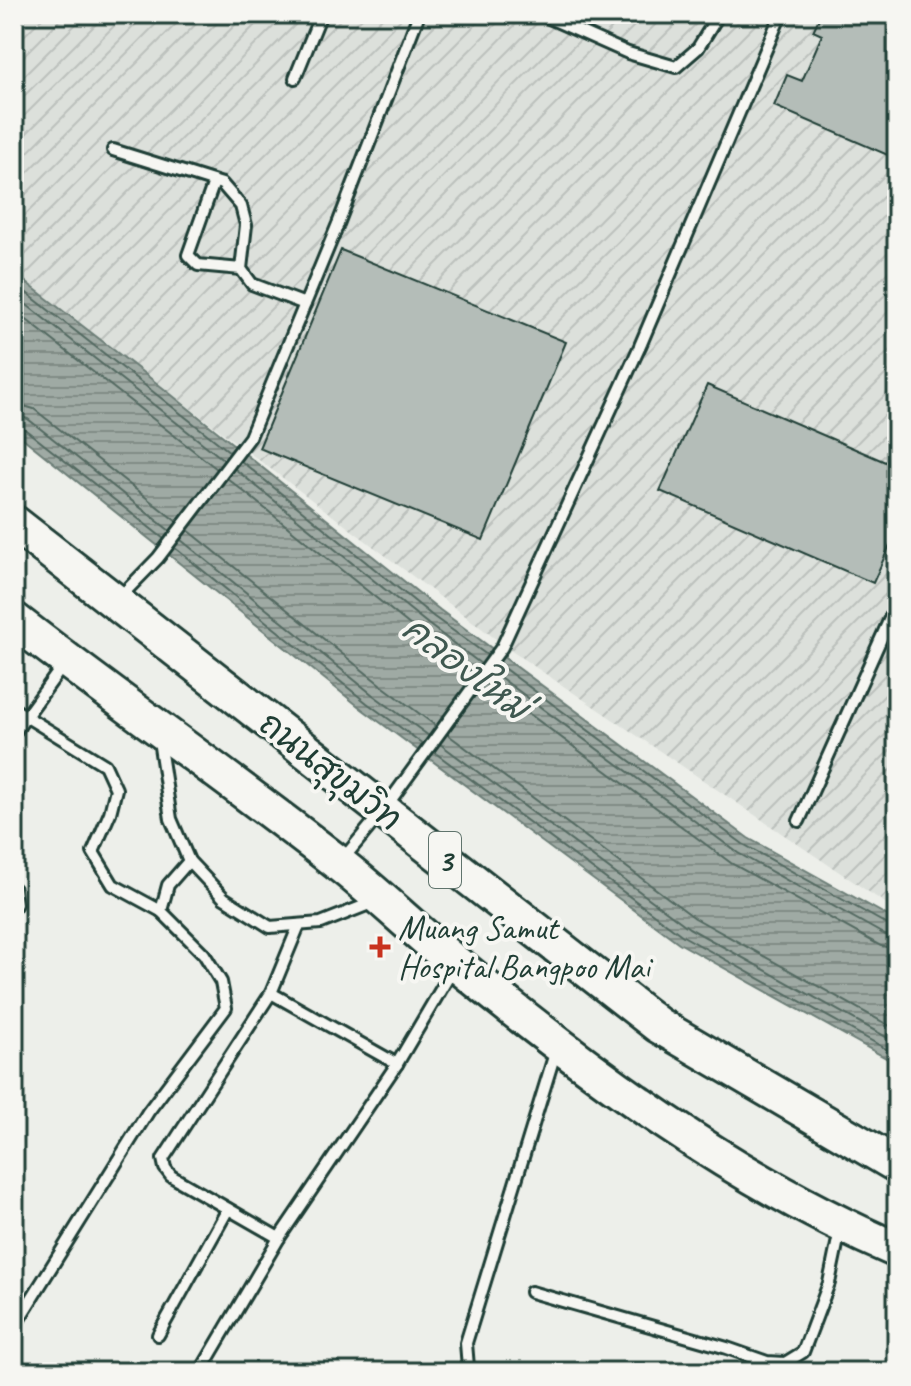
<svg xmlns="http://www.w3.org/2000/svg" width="911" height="1386" font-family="Caveat,'Playpen Sans Thai',sans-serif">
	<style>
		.industrial { fill: url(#industrial-furrows) }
		.water { fill: url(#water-rules); stroke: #6c7e77; stroke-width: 2 }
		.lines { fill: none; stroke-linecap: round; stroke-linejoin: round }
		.shore { stroke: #526961; stroke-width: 2 }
		.building { fill: #b4bdb8; stroke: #1f3d34; stroke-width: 2 }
		.service-casing { stroke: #1f3d34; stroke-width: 16 }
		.trunk-casing { stroke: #1f3d34; stroke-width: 40 }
		.service { stroke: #f6f6f2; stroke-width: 10 }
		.trunk { stroke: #f6f6f2; stroke-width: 34 }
		.poi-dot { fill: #c8321e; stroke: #f6f6f2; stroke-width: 3 }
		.labels { text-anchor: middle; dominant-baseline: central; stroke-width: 8; stroke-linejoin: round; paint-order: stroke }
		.shield { fill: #f6f6f2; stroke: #60746d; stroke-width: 2 }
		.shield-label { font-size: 32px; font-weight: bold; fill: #1f3d34 }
		.street-label { font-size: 34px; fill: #1f3d34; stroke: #f6f6f2 }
		.poi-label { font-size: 34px; fill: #1f3d34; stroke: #f6f6f2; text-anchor: start }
		.water-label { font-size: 36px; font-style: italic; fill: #3f5850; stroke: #f6f6f2 }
	</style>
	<defs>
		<pattern id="industrial-furrows" width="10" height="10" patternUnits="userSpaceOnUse" patternTransform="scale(2)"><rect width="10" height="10" fill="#dce0db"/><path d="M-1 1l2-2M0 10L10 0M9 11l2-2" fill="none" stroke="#bcc1bd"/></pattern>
		<pattern id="water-rules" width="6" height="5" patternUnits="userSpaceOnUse" patternTransform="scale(2)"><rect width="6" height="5" fill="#9faaa4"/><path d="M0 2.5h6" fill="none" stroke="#818c86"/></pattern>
	</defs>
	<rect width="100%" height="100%" fill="#edefea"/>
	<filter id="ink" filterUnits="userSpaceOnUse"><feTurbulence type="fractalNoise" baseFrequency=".0125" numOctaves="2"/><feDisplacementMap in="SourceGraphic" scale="16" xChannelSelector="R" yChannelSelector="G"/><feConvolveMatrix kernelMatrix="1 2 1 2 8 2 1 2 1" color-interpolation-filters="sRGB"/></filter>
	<g filter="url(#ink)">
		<path class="industrial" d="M14,14H897V911L513,652L14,275Z"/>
		<path class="water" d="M14,273L163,388L440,610L748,838L897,921V1064L679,943L362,709L14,431Z"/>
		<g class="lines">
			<g class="shore">
				<path d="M14,283L230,452"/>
				<path d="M14,295L224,460"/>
				<path d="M14,310L217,469"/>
				<path d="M14,403L34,409L177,522"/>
				<path d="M14,415L28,419L170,531"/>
				<path d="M14,425L22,427L164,539"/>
				<path d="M241,461L434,617L487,655"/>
				<path d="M235,469L428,624L481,664"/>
				<path d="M227,478L421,634L474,673"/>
				<path d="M188,530L381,685L436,726"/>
				<path d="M181,540L373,695L429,736"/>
				<path d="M175,548L367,703L423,744"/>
				<path d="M498,664L743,844L890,926L897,927"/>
				<path d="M493,672L738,853L885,935L897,937"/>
				<path d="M486,682L731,863L881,946L897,949"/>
				<path d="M447,734L695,918L897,1030"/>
				<path d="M440,744L689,928L897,1043"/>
				<path d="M434,752L683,936L897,1055"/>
			</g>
		</g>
		<g class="building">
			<path d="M821,14H872L897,25V159L774,106L787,75L802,81L822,35L813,31Z"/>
			<path d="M341,250L566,342L483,540L259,448Z"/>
			<path d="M707,385L897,467V529L873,583L660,491Z"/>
		</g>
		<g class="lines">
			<g class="service-casing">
				<g id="service">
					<path d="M540,14L628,53L676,67L698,48L719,14"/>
					<path d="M295,78L321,14"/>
					<path d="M113,150L222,184L241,206L246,225L241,269L252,284L305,304"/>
					<path d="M214,182L188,255L198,265L241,269"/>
					<path d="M119,598L158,558L250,437L338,224L419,14"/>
					<path d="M14,709L105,765L116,789L110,813L93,852L113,885L161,911"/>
					<path d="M14,733L64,664"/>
					<path d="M159,740L171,819L189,861L224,898L270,927L321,923L374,902"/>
					<path d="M799,821L897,603"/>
					<path d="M343,859L382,812L502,647L640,346L781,14"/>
					<path d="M14,889L16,904L14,907"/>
					<path d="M271,993L397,1064"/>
					<path d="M279,1238L171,1176L165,1168L163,1159L271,993L299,925"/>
					<path d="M531,1292L727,1348L767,1362L785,1363L803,1352L829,1283L840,1230"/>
					<path d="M14,1327L148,1112L226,1008L221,982L204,954L161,911L168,885L189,861"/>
					<path d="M158,1335L228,1209"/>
					<path d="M200,1372L279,1238L397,1064L453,969"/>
					<path d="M478,1372L468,1367L466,1343L556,1050"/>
				</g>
			</g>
			<g class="trunk-casing">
				<g id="trunk">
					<path d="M14,523L658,1025L897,1165"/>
					<path d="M14,620C121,703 232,780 338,863C378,894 414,930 453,961C590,1073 733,1180 897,1250"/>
				</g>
			</g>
			<use href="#service" class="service"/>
			<use href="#trunk" class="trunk"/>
		</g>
	</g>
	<path class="poi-dot" d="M376 935h8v8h8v8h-8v8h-8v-8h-8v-8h8z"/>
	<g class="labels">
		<rect class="shield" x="429" y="832" width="32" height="56" rx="6"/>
		<g class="shield-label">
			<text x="445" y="860">3</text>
		</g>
		<g class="street-label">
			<text transform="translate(331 771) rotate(38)">ถนนสุขุมวิท</text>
		</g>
		<g class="poi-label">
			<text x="398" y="927">Muang Samut<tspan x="398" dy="39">Hospital Bangpoo Mai</tspan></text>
		</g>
		<g class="water-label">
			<text transform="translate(466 668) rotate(37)">คลองใหม่</text>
		</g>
	</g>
	<rect width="911" height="1386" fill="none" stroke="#f6f6f2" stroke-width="48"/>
	<rect x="24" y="24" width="863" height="1338" fill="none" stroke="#1f3d34" stroke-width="3" filter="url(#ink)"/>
</svg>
